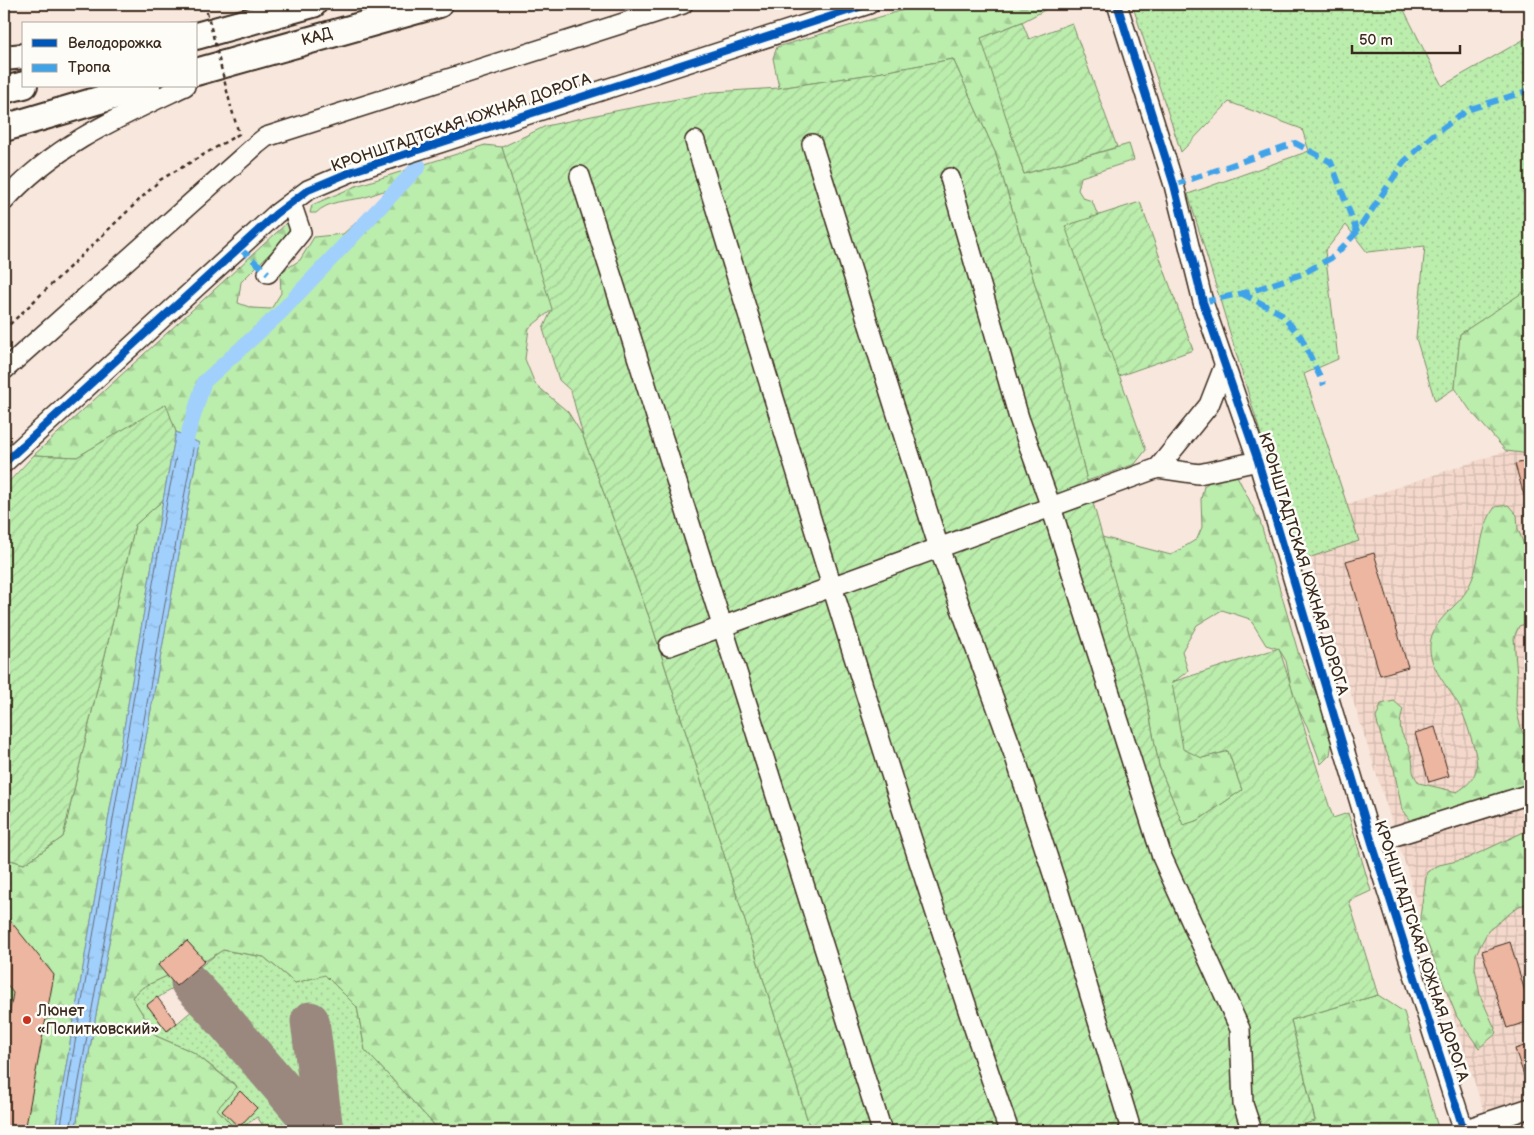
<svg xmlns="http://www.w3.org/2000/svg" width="1534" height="1135" font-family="'Balsamiq Sans',sans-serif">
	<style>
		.industrial { fill: url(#industrial-grid) }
		.grass { fill: url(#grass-dots); stroke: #7b8c66 }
		.forest { fill: url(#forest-firs); stroke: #7b8c66 }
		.garden { fill: url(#garden-furrows); stroke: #7b8c66 }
		.water { fill: url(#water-ripples); stroke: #788ea4 }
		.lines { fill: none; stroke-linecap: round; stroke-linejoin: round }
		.shore { stroke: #646c77; stroke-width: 1 }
		.canal { stroke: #a1d0fd; stroke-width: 15 }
		.taxiway { stroke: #9a887e; stroke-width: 39 }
		.building { fill: #ecb6a1; stroke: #3b2a1e }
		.minor-casing { stroke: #3b2a1e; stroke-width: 22 }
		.major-casing { stroke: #3b2a1e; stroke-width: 28 }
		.highway-casing { stroke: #3b2a1e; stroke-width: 30 }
		.path { stroke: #3b2a1e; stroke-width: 2.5; stroke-dasharray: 4 4; stroke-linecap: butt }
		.minor { stroke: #fdfcf7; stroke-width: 19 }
		.major { stroke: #fdfcf7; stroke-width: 24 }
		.highway { stroke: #fdfcf7; stroke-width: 26 }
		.path-bridge { stroke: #3b2a1e; stroke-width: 2.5; stroke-dasharray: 4 4; stroke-linecap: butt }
		.quiet { stroke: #3fa3ea; stroke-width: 6; stroke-dasharray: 12 6; stroke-linecap: butt }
		.cycleway-casing { stroke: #fdfcf7; stroke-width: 11 }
		.cycleway { stroke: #0057b8; stroke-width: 8 }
		.poi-dot { fill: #c8321e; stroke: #fdfcf7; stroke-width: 2 }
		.labels { text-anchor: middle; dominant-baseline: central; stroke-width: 5; stroke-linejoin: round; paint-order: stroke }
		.street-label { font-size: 16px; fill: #3b2a1e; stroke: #fdfcf7 }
		.poi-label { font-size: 16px; fill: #3b2a1e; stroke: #fdfcf7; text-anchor: start }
	</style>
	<defs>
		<pattern id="industrial-grid" width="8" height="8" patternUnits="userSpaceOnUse" patternTransform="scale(1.25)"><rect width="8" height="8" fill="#f4d8cb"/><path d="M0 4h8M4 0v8" fill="none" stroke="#d2baae"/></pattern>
		<pattern id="grass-dots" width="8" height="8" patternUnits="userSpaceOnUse" patternTransform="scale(1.25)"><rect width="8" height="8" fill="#bbedad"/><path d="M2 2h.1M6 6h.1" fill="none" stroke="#a2cb94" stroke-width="1.8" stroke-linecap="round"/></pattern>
		<pattern id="forest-firs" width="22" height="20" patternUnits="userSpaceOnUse" patternTransform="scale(1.25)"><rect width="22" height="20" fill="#bbedad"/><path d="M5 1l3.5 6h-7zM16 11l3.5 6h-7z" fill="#a2cb94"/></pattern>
		<pattern id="garden-furrows" width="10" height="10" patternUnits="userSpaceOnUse" patternTransform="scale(1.25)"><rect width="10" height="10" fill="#bbedad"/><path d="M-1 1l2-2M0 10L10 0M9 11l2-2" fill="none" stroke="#a2cb94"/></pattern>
		<pattern id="water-ripples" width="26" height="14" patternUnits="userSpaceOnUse" patternTransform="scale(1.25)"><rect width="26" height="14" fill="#a1d0fd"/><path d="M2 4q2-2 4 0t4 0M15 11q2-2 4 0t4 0" fill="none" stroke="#8cb3d8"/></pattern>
	</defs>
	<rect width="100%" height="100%" fill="#f8e7dd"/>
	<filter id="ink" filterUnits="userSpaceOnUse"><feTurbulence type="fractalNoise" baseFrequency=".02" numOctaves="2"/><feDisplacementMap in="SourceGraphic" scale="10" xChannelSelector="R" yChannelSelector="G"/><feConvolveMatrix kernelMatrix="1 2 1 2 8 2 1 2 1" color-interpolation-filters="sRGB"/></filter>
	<g filter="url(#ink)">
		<path class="industrial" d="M1530,443V1131H1490L1296,521Z"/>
		<g class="grass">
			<path d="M1132,4H1401L1442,86L1530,36V289L1460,334L1455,388L1435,401L1416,338L1425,246L1367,252L1346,225L1325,251L1338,359L1304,374L1359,541L1299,561L1188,194L1309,151L1302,129L1229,102L1181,152Z"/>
			<path d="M222,950L264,957L295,983L325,974L357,1007L365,1050L440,1131H328L192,973Z"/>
			<path d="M167,976L176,986L147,1005L168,1031L194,1009H200L214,1014L312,1131H267L257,1117L237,1131L217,1109L237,1086L193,1052L156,1036L132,997L143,987Z"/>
		</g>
		<g class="forest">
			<path d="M924,4H1056L1022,22L982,38L1024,174L1129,144L1134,160L1081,177L1078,190L1083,198L1092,201L1098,216L1066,226L1146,450L1135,464L1087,481L1061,371L995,152L953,59L872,74L779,88L773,58L777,47Z"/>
			<path d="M485,145L502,147L553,309L529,328L525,359L535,384L568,412L583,436L652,625L811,1131H440L365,1050L357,1007L325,975L295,983L264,957L223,950L205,961L187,941L159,965L167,976L143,987L132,997L156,1036L193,1052L237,1087L217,1109L237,1131H75L199,443L176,432L166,405L77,457L34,455L287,223L291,232L241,282L238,303L252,308L271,309L281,293L280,273L300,260L314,237L343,234L371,209L389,190C380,191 371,196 362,198C346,201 328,201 316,213H310L312,205L356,186Z"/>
			<path d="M1528,289H1530V454L1506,451L1470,410L1455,388L1460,334Z"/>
			<path d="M1222,472H1235L1260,521L1299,655L1327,717L1332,742L1330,755L1321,764L1307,726L1294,701L1286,661L1279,649L1266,645L1250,619L1222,610L1197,625L1182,651L1188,671L1172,683L1202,758L1228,751L1242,790L1199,820L1183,826L1159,766L1145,691L1102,537L1171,555L1197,539L1202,527L1201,499L1204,486Z"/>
			<path d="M163,500L55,1131H4V1080L19,1081L24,1027L4,1017V858L24,864L63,837L135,525Z"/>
			<path d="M1508,505L1517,515L1518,529L1530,561V622L1519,626L1514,638L1517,677L1516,704L1518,717L1522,731L1530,743V786L1414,826L1402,810L1394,769L1383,744L1376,718L1381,704L1394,701L1403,709C1395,738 1407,734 1412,758C1414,771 1410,770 1419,783L1457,792C1478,779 1480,767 1473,744C1469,731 1465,717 1459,705C1448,687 1428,666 1430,645C1432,618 1459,608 1469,586C1482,561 1478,530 1495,507Z"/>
			<path d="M1530,829V903L1519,906L1488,931L1476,954L1475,968L1480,995L1497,1033L1479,1048L1457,1017L1419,923L1427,872L1439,865L1466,859Z"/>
			<path d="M1378,995L1404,1012L1439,1131H1282L1315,1120L1291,1020Z"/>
		</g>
		<g class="garden">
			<path d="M1022,22L1029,39L1072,23L1117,147L1024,174L981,38Z"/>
			<path d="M953,59L995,152L1061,371L1087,481L1145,691L1159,766L1183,825L1199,820L1242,790L1228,751L1202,758L1183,749L1172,682L1279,648L1333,818L1348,813L1371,891L1349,901L1378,995L1291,1020L1315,1121L1282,1131H811L652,625L583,436L571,391L559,380L543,329L552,309L502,147L546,126L610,112L713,92L779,88L872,74Z"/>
			<path d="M1140,202L1193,350L1119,376L1065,226Z"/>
			<path d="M166,404L176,432L163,500L135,525L63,837L24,864L4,858V487L34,455L77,457Z"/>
		</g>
		<path class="water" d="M176,432L199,443L75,1131H55L163,500Z"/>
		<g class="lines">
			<path class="shore" d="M60,1131L167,501L179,443L182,441L192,445L193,448L70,1131"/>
			<path class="canal" d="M183,457L187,437L204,382L279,314L419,166"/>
			<g class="taxiway">
				<path d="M190,983L216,1011L319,1131"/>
				<path d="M310,1021L324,1131"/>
			</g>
		</g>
		<g class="building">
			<path d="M1530,460V506H1527L1515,464Z"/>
			<path d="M1374,553L1408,667L1380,675L1346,561Z"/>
			<path d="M1435,727L1449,776L1429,782L1415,733Z"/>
			<path d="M4,913L54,975L25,1131H4V1046L13,993L4,981Z"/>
			<path d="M187,941L205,961L176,986L158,965Z"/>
			<path d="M1510,942L1530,1008V1021L1507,1028L1482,951Z"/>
			<path d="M157,997L177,1023L167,1031L147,1005Z"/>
			<path d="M1530,1044V1087H1528L1515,1049Z"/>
			<path d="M240,1091L257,1108L239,1127L222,1111Z"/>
		</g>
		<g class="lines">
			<g class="minor-casing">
				<g id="minor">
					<path d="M1117,4L1174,185L1203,302L1258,461L1372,843L1464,1131"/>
					<path d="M695,141C797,472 896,804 1009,1131"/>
					<path d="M812,144L939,548L1016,760L1056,883L1129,1123V1131"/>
					<path d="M580,176L882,1131"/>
					<path d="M950,178L1019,418L1051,507L1162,857L1240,1029L1243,1104L1252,1131"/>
					<path d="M4,201C56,144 117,118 185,86"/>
					<path d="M268,273L301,232L291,203"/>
					<path d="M4,370L256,145L266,137L683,4"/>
					<path d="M4,463L276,214L308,190L353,171L869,4"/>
					<path d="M1158,468L1209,405L1225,364"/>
					<path d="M669,646L1158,468L1199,474L1258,461"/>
					<path d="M1372,843L1530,794"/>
					<path d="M1463,1130L1530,1108"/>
				</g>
			</g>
			<g class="major-casing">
				<path id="major" d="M4,58L24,56"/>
			</g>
			<g class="highway-casing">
				<g id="highway">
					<path d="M196,36L313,4"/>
					<path d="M196,72L439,4"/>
					<path d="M4,90L24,85"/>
					<path d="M4,128L147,86"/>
				</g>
			</g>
			<path class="path" d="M4,330L160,180L239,134L231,107"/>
			<use href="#minor" class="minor"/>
			<use href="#major" class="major"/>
			<use href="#highway" class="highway"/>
			<path class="path-bridge" d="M205,4L231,107"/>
			<g class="quiet">
				<path d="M1174,185L1295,143L1331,162L1357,232"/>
				<path d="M239,248L268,273"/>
				<path d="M1241,293L1280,313L1301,337L1324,385"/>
				<path d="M1203,302L1252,291L1302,274L1333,257L1357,232L1404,162L1432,136L1467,110L1530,90"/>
			</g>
			<g class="cycleway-casing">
				<g id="cycleway">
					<path d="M1117,4L1174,185L1203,302L1258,461L1372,843L1464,1131"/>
					<path d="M4,463L276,214L308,190L353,171L869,4"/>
				</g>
			</g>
			<use href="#cycleway" class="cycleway"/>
		</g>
	</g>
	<circle class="poi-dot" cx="27" cy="1020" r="5"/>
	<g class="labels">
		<g class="street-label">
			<text transform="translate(317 37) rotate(-15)">КАД</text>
			<text transform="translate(461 123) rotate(-19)">КРОНШТАДТСКАЯ ЮЖНАЯ ДОРОГА</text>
			<text transform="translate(1303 564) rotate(73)">КРОНШТАДТСКАЯ ЮЖНАЯ ДОРОГА</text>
			<text transform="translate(1421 951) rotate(72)">КРОНШТАДТСКАЯ ЮЖНАЯ ДОРОГА</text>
		</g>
		<g class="poi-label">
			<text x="37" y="1011">Люнет<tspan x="37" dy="18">«Политковский»</tspan></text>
		</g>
	</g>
	<rect width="1534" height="1135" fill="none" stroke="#fdfcf7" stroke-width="20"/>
	<rect x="10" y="10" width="1514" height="1115" fill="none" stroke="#3b2a1e" stroke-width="2" filter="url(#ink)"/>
	<rect x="22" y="22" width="175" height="65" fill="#fdfcf7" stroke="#afa8a0"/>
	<rect x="32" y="39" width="25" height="8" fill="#0057b8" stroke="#afa8a0"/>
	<text x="68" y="48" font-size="15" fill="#3b2a1e">Велодорожка</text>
	<rect x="32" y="64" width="25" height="8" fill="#3fa3ea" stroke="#afa8a0"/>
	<text x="68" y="72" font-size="15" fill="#3b2a1e">Тропа</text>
	<path d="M1352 45v8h108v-8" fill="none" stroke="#3b2a1e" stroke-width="2.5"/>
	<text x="1359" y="45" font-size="15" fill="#3b2a1e" stroke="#fdfcf7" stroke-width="4" paint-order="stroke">50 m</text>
</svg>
